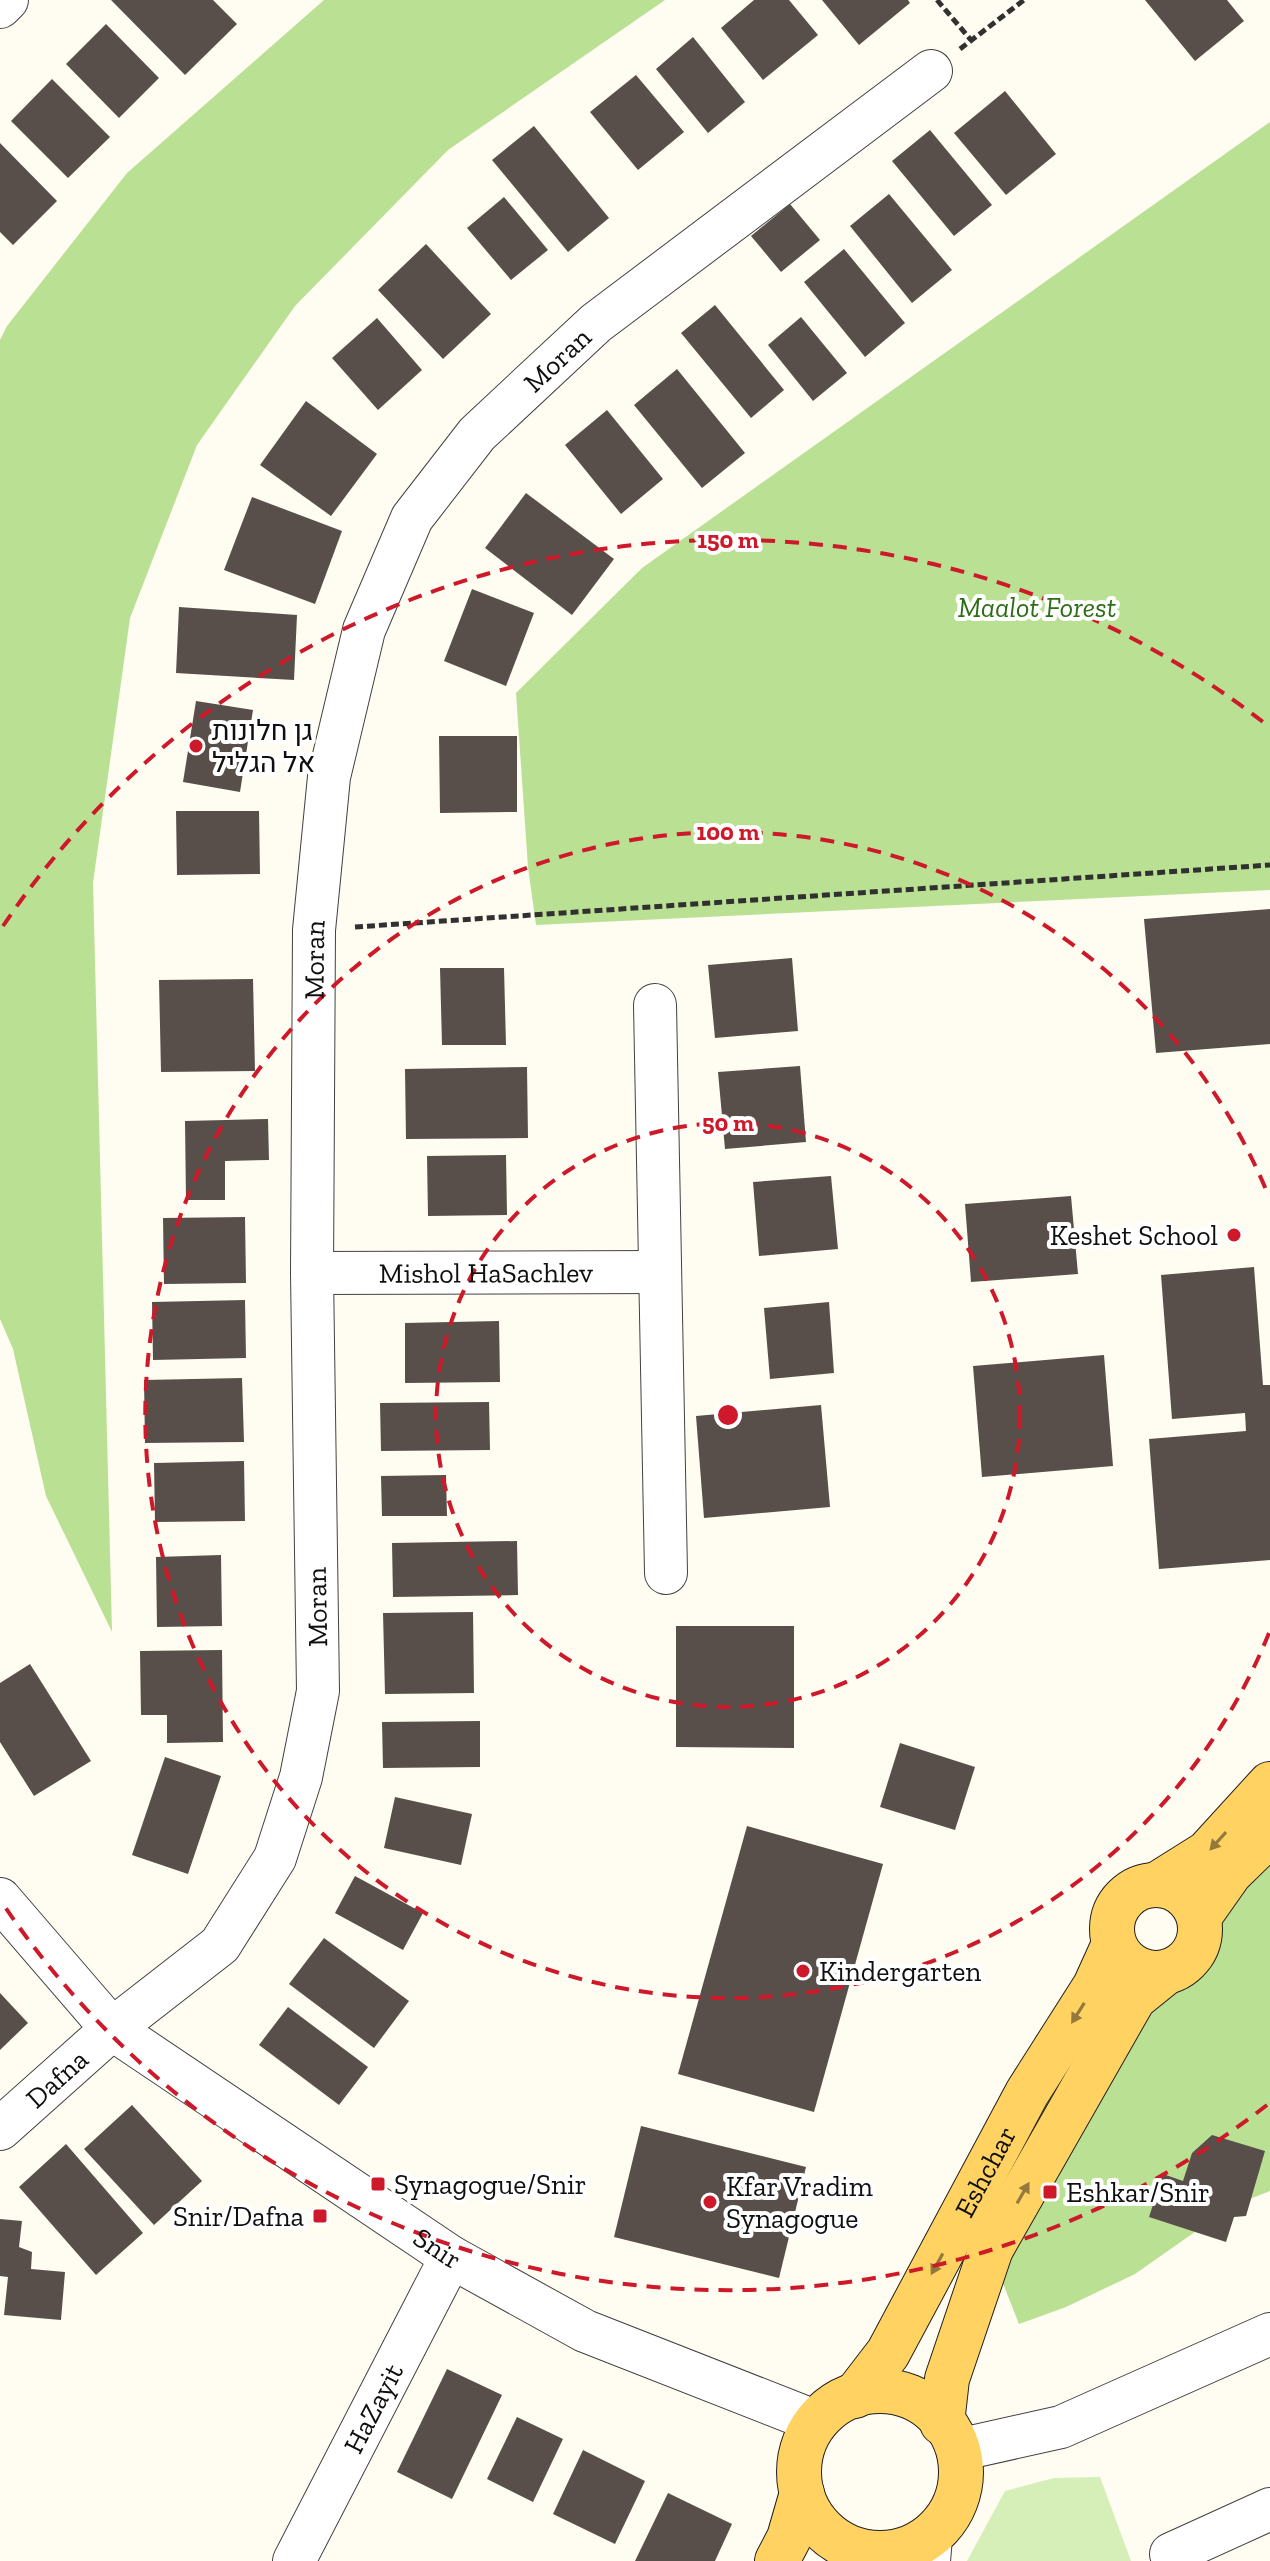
<svg xmlns="http://www.w3.org/2000/svg" width="1270" height="2561" font-family="'Zilla Slab',Heebo,serif">
	<style>
		.green { fill: #d6eeb7 }
		.forest { fill: #bae094 }
		.building { fill: #594f4a }
		.lines { fill: none; stroke-linecap: round; stroke-linejoin: round }
		.minor-casing { stroke: #424242; stroke-width: 44 }
		.major-casing { stroke: #202020; stroke-width: 46 }
		.path { stroke: #313131; stroke-width: 5; stroke-dasharray: 8 4; stroke-linecap: butt }
		.minor { stroke: #fff; stroke-width: 42 }
		.major { stroke: #ffd261; stroke-width: 44 }
		.oneway { fill: #937a3c }
		.ring { fill: none; stroke: #cd1929; stroke-width: 4; stroke-dasharray: 14 10 }
		.poi-dot { fill: #cd1929; stroke: #fff; stroke-width: 3 }
		.labels { text-anchor: middle; dominant-baseline: central; stroke-width: 8; stroke-linejoin: round; paint-order: stroke }
		.street-label { font-size: 28px; fill: #0f0f0f; stroke: #fff }
		.park-label { font-size: 28px; font-style: italic; fill: #2e6e18; stroke: #fff }
		.poi-label { font-size: 28px; fill: #0f0f0f; stroke: #fff; text-anchor: start }
		.centre { fill: #cd1929; stroke: #fff; stroke-width: 4 }
		.ring-label { font-size: 24px; text-anchor: middle; font-weight: bold; fill: #cd1929; stroke: #fff; stroke-width: 8; stroke-linejoin: round; paint-order: stroke }
	</style>
	<rect width="100%" height="100%" fill="#fffcf1"/>
	<path class="green" d="M1100,2477L1131,2561H967L1005,2491L1054,2478Z"/>
	<g class="forest">
		<path d="M324,0H665L448,150L295,306L197,445L130,618L93,883L112,1632L46,1496L13,1349L0,1319V340L7,326L127,173Z"/>
		<path d="M1270,122V890L536,925L528,867L516,693L642,568Z"/>
		<path d="M1270,1853V2191L1232,2206L1135,2274L1066,2307L1019,2324L1002,2281L1017,2226L1174,1977L1226,1907Z"/>
	</g>
	<g class="building">
		<path d="M111,0H213L237,24L185,75Z"/>
		<path d="M754,0H789L818,35L763,80L721,28Z"/>
		<path d="M822,0H908L910,3L859,45Z"/>
		<path d="M1145,0H1227L1244,21L1195,61Z"/>
		<path d="M106,24L159,78L119,118L66,64Z"/>
		<path d="M693,37L745,102L708,133L656,69Z"/>
		<path d="M636,75L684,132L638,170L590,112Z"/>
		<path d="M52,79L110,137L68,178L11,121Z"/>
		<path d="M1005,91L1056,154L1006,195L954,133Z"/>
		<path d="M534,126L609,218L568,252L492,160Z"/>
		<path d="M930,130L992,205L954,236L892,161Z"/>
		<path d="M0,143L57,201L13,245L0,232Z"/>
		<path d="M889,194L952,270L912,303L850,226Z"/>
		<path d="M504,197L548,250L511,280L467,228Z"/>
		<path d="M790,204L820,240L781,272L751,236Z"/>
		<path d="M426,244L491,314L443,359L378,290Z"/>
		<path d="M844,249L905,323L865,357L804,282Z"/>
		<path d="M715,305L784,390L751,418L681,333Z"/>
		<path d="M801,317L847,373L813,401L768,345Z"/>
		<path d="M377,318L422,370L378,410L332,358Z"/>
		<path d="M677,369L745,453L702,488L634,405Z"/>
		<path d="M306,401L377,454L331,516L260,465Z"/>
		<path d="M607,410L663,479L621,514L565,445Z"/>
		<path d="M526,493L614,559L572,615L485,548Z"/>
		<path d="M252,497L342,531L315,604L224,570Z"/>
		<path d="M472,589L534,613L506,686L444,661Z"/>
		<path d="M179,607L297,615L294,680L176,673Z"/>
		<path d="M196,701L253,710L240,792L183,782Z"/>
		<path d="M439,736H517V812L440,813Z"/>
		<path d="M176,811H259L260,874L177,875Z"/>
		<path d="M1270,909V1044L1156,1053L1144,919Z"/>
		<path d="M792,958L798,1031L715,1038L708,965Z"/>
		<path d="M440,968H504L506,1045H442Z"/>
		<path d="M253,979L255,1071L161,1072L159,980Z"/>
		<path d="M800,1066L806,1142L725,1149L718,1072Z"/>
		<path d="M527,1067L528,1138L406,1139L405,1069Z"/>
		<path d="M268,1119L269,1160L225,1161V1200H186L185,1121Z"/>
		<path d="M506,1155L507,1215L428,1216L427,1156Z"/>
		<path d="M831,1176L838,1249L759,1256L753,1182Z"/>
		<path d="M1071,1196L1078,1274L971,1282L965,1204Z"/>
		<path d="M245,1217L246,1283L164,1284L163,1218Z"/>
		<path d="M1254,1267L1263,1385H1270V1560L1159,1569L1149,1439L1246,1431L1245,1413L1172,1419L1161,1275Z"/>
		<path d="M245,1300L246,1358L153,1360L152,1302Z"/>
		<path d="M829,1302L834,1373L770,1379L764,1308Z"/>
		<path d="M499,1321L500,1382L405,1383V1323Z"/>
		<path d="M1104,1355L1113,1466L982,1477L973,1366Z"/>
		<path d="M242,1378L244,1442L145,1443L144,1380Z"/>
		<path d="M489,1402L490,1450L381,1451L380,1403Z"/>
		<path d="M821,1405L830,1507L704,1518L696,1416Z"/>
		<path d="M244,1461L245,1521L155,1522L154,1463Z"/>
		<path d="M446,1475L447,1516H382L381,1476Z"/>
		<path d="M517,1541L518,1595L393,1597L392,1543Z"/>
		<path d="M221,1555L222,1626L157,1627L156,1557Z"/>
		<path d="M473,1612L474,1693L385,1694L383,1613Z"/>
		<path d="M676,1626H794V1748L676,1747Z"/>
		<path d="M222,1650L223,1742L167,1743V1715H141L140,1651Z"/>
		<path d="M30,1664L91,1761L34,1796L0,1742V1683Z"/>
		<path d="M480,1721V1767L383,1768L382,1722Z"/>
		<path d="M900,1743L975,1767L955,1830L880,1807Z"/>
		<path d="M165,1757L221,1776L188,1874L132,1855Z"/>
		<path d="M395,1797L472,1814L461,1865L384,1848Z"/>
		<path d="M747,1826L883,1864L814,2112L678,2074Z"/>
		<path d="M355,1876L423,1913L403,1950L335,1913Z"/>
		<path d="M324,1938L409,2001L374,2048L289,1984Z"/>
		<path d="M0,1993L28,2023L0,2050Z"/>
		<path d="M288,2007L368,2067L339,2105L259,2045Z"/>
		<path d="M132,2105L202,2181L154,2225L84,2149Z"/>
		<path d="M641,2126L806,2167L779,2278L614,2237Z"/>
		<path d="M1212,2135L1265,2151L1246,2216L1234,2217L1226,2242L1149,2217L1163,2174L1183,2181L1192,2153Z"/>
		<path d="M66,2144L143,2233L96,2275L19,2187Z"/>
		<path d="M0,2219L22,2221L19,2247L32,2252L31,2269L65,2272L61,2320L4,2315L8,2277L0,2276Z"/>
		<path d="M447,2369L502,2395L452,2499L397,2472Z"/>
		<path d="M517,2417L563,2439L533,2502L487,2479Z"/>
		<path d="M583,2450L645,2481L615,2544L553,2514Z"/>
		<path d="M668,2493L732,2524L715,2561H635Z"/>
	</g>
	<g class="lines">
		<g class="minor-casing">
			<g id="minor">
				<path d="M0,7L7,0"/>
				<path d="M655,1005L666,1573"/>
				<path id="s1" d="M312,1273L660,1272"/>
				<path id="s2" d="M0,1899L112,2029L451,2257L585,2331L817,2422"/>
				<path id="s3" d="M0,2129L112,2029L220,1945L275,1858L301,1777L318,1691L312,1273L314,930L329,777L364,630L412,518L477,434L596,323L931,71"/>
				<path d="M958,2450L1061,2427L1270,2334"/>
				<path id="s4" d="M294,2561L451,2257"/>
				<path d="M929,2561L931,2537"/>
				<path d="M1174,2561L1171,2554L1270,2509"/>
			</g>
		</g>
		<g class="major-casing">
			<g id="major">
				<path d="M1156,1885L1207,1853L1270,1784"/>
				<circle cx="1156" cy="1929" r="44"/>
				<path d="M1199,1917L1230,1873L1270,1834"/>
				<circle cx="880" cy="2472" r="81"/>
				<path id="s5" d="M855,2396L888,2353L1027,2093L1095,1986L1114,1944"/>
				<path d="M942,2423L947,2379L991,2249L1134,1998L1165,1973"/>
				<path d="M777,2561L789,2538L802,2493"/>
			</g>
		</g>
		<g class="path">
			<path d="M937,0L971,40"/>
			<path d="M960,49L1024,0"/>
			<path d="M355,927L1270,865"/>
		</g>
		<use href="#minor" class="minor"/>
		<use href="#major" class="major"/>
	</g>
	<defs><path id="oneway-solid" d="M-6-.8H1V-3.2L6.5 0L1 3.2V.8H-6Z" transform="scale(2)"/></defs>
	<g class="oneway">
		<use href="#oneway-solid" transform="translate(1218 1841) rotate(132)"/>
		<use href="#oneway-solid" transform="translate(1078 2013) rotate(122)"/>
		<use href="#oneway-solid" transform="translate(1023 2193) rotate(-60)"/>
		<use href="#oneway-solid" transform="translate(937 2264) rotate(119)"/>
	</g>
	<g class="ring">
		<circle cx="728" cy="1415" r="292"/>
		<path d="M1269 1633A583 583 0 1 1 1269 1197"/>
		<path d="M1267 2105A875 875 0 0 1 3 1904M3 926A875 875 0 0 1 1267 725"/>
	</g>
	<g class="poi-dot">
		<circle cx="196" cy="746" r="8"/>
		<circle cx="1234" cy="1235" r="8"/>
		<circle cx="803" cy="1971" r="8"/>
		<rect x="370" y="2176" width="16" height="16" rx="4"/>
		<rect x="1042" y="2184" width="16" height="16" rx="4"/>
		<circle cx="710" cy="2202" r="8"/>
		<rect x="312" y="2208" width="16" height="16" rx="4"/>
	</g>
	<g class="labels">
		<g class="street-label">
			<text stroke="none"><textPath href="#s3" startOffset="1966">Moran</textPath></text>
			<text stroke="none"><textPath href="#s3" startOffset="1294">Moran</textPath></text>
			<text stroke="none"><textPath href="#s1" startOffset="174">Mishol HaSachlev</textPath></text>
			<text transform="translate(317 1607) rotate(-91)">Moran</text>
			<text stroke="none"><textPath href="#s3" startOffset="76">Dafna</textPath></text>
			<text stroke="none"><textPath href="#s5" startOffset="260">Eshchar</textPath></text>
			<text stroke="none"><textPath href="#s2" startOffset="564">Snir</textPath></text>
			<text stroke="none"><textPath href="#s4" startOffset="172">HaZayit</textPath></text>
		</g>
		<g class="park-label">
			<text x="1037" y="607">Maalot Forest</text>
		</g>
		<g class="poi-label">
			<text x="212" y="730">גן חלונות<tspan x="212" dy="32">אל הגליל</tspan></text>
			<text x="1218" y="1235" text-anchor="end">Keshet School</text>
			<text x="819" y="1971">Kindergarten</text>
			<text x="394" y="2184">Synagogue/Snir</text>
			<text x="726" y="2186">Kfar Vradim<tspan x="726" dy="32">Synagogue</tspan></text>
			<text x="1066" y="2192">Eshkar/Snir</text>
			<text x="304" y="2216" text-anchor="end">Snir/Dafna</text>
		</g>
	</g>
	<circle cx="728" cy="1415" r="12" class="centre"/>
	<g class="ring-label">
		<text x="728" y="548">150 m</text>
		<text x="728" y="840">100 m</text>
		<text x="728" y="1131">50 m</text>
	</g>
</svg>
